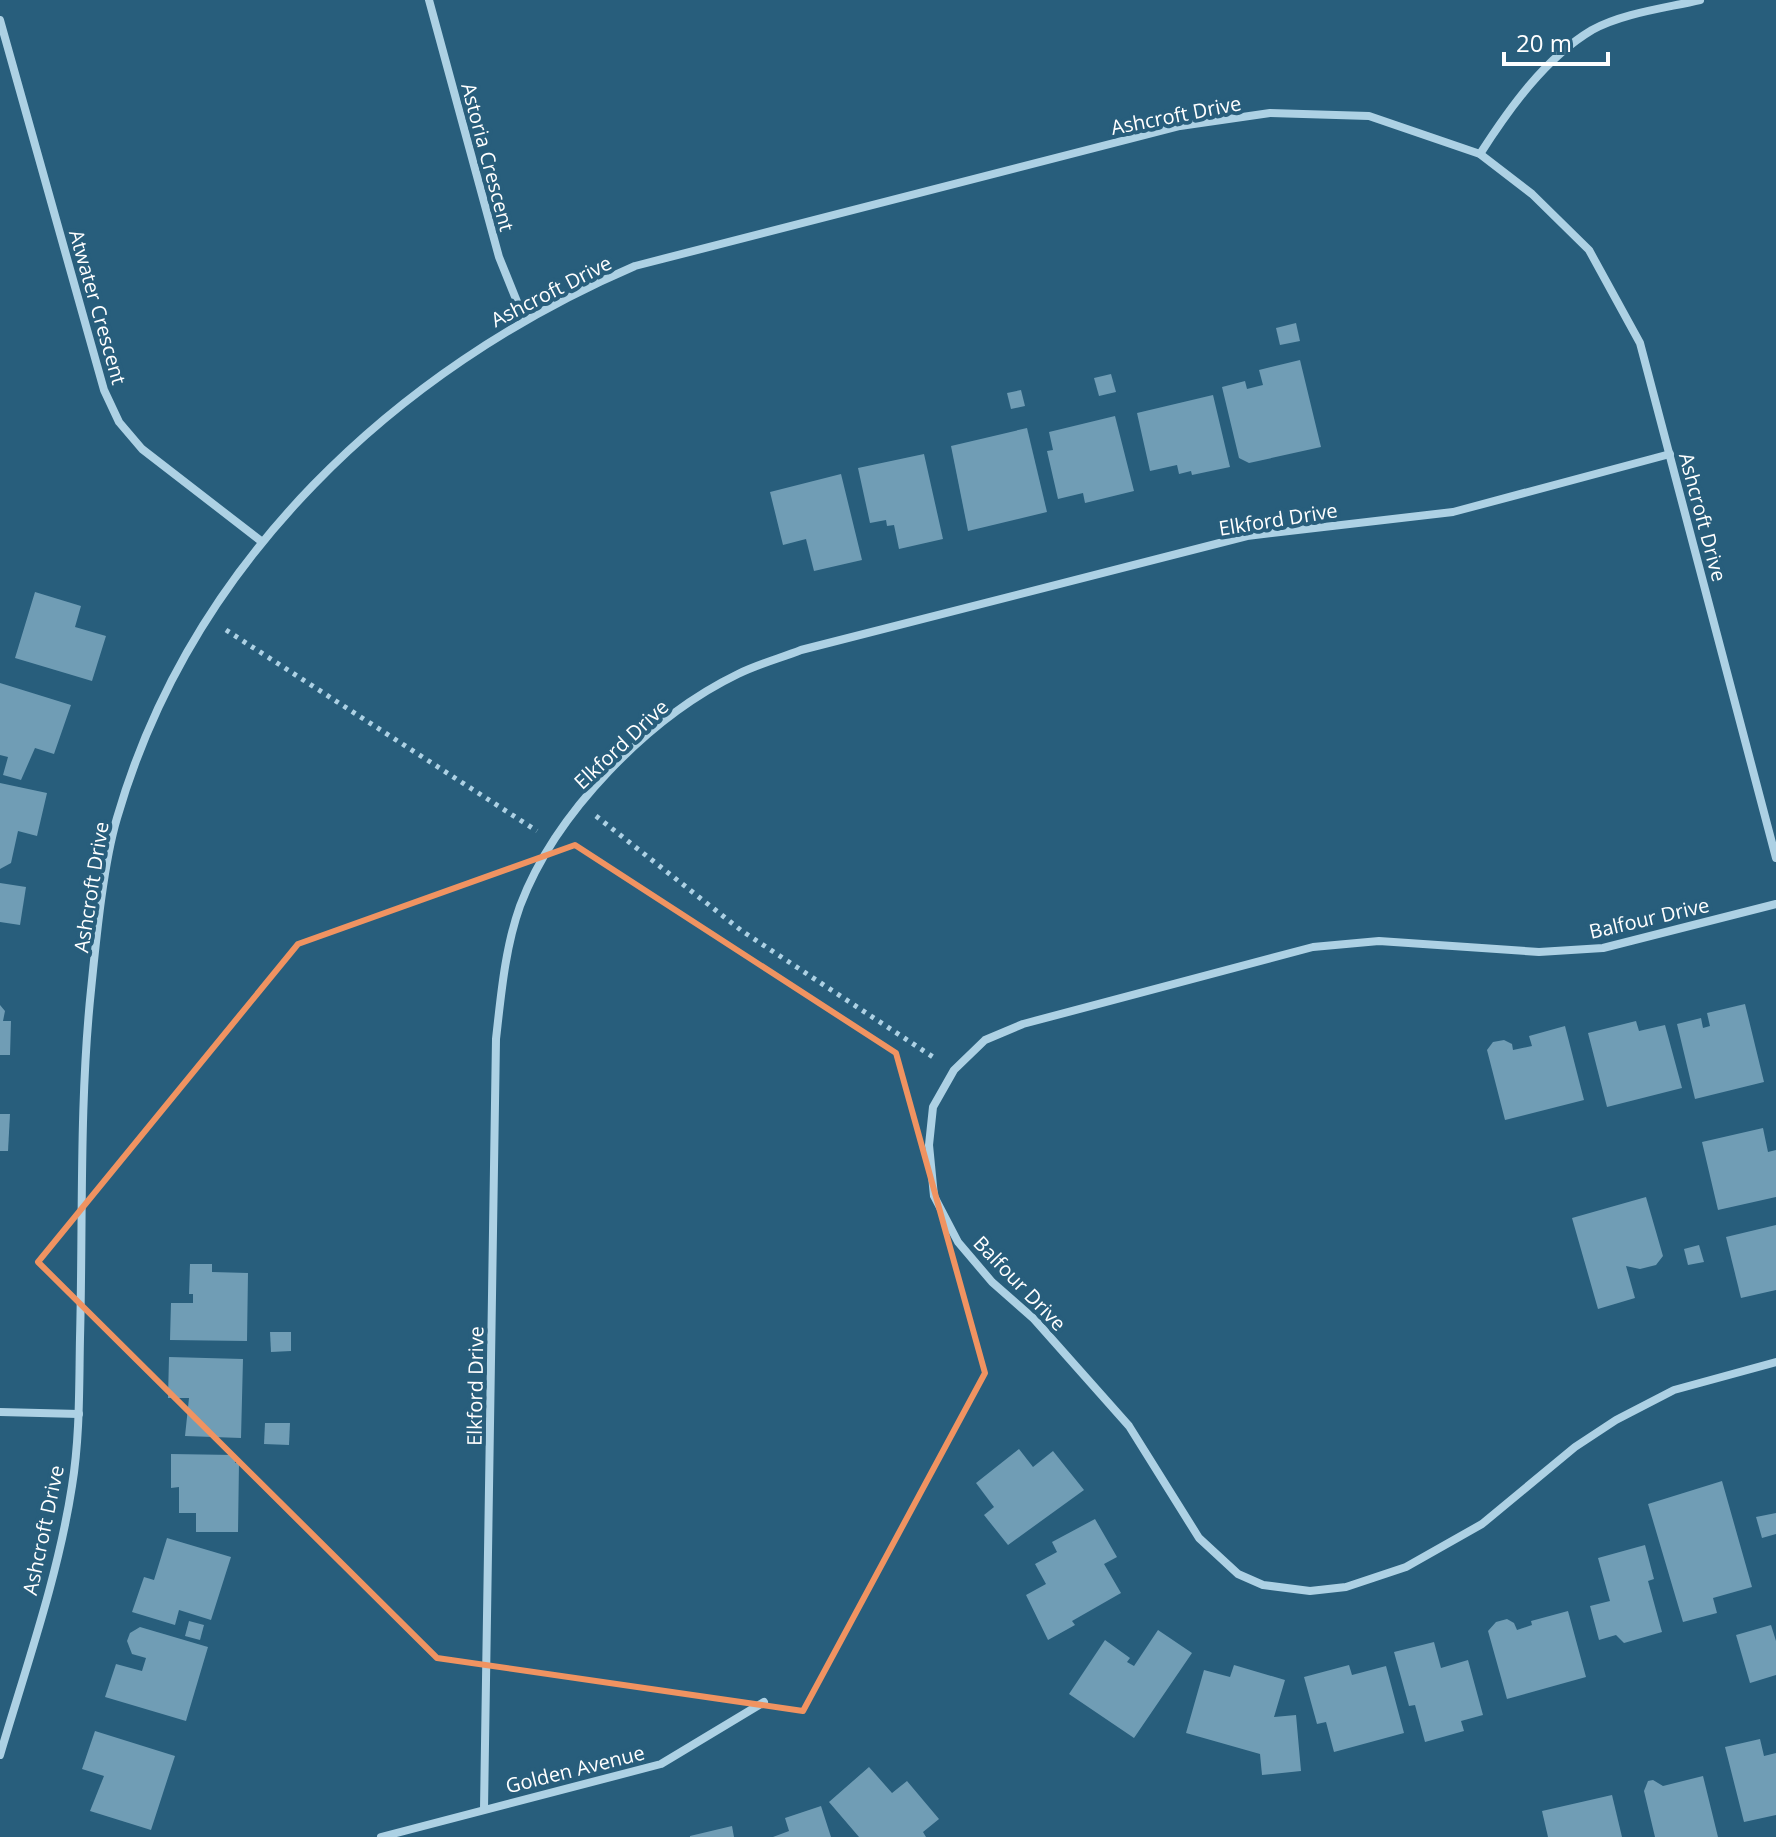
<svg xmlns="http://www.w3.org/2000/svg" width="1776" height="1837" font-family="'Open Sans',sans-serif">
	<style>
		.building { fill: #709db5 }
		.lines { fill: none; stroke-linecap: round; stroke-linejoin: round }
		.path { stroke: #add1e4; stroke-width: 5; stroke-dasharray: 4 6; stroke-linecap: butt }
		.minor { stroke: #add1e4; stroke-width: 8 }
		.marked { fill: none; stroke: #f09361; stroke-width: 6; stroke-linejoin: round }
		.labels { text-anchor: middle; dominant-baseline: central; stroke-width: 8; stroke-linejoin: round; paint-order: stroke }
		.street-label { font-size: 20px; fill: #fff; stroke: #285e7c }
	</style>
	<rect width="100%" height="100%" fill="#285e7c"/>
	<g class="building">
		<path d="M1296,323L1300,341L1280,345L1276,328Z"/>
		<path d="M1300,360L1321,447L1249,463L1239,458L1222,387L1245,381L1247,389L1263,385L1259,370Z"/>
		<path d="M1111,374L1116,392L1099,396L1094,378Z"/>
		<path d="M1021,390L1025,406L1011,409L1007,393Z"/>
		<path d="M1213,395L1230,467L1192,475L1191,471L1179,474L1177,465L1150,471L1137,413Z"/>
		<path d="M1115,416L1134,491L1085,503L1083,493L1058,499L1047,451L1053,450L1049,432Z"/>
		<path d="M1027,428L1047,512L968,531L951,446Z"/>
		<path d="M924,454L943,539L899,549L894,525L887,526L886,520L870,523L858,468Z"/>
		<path d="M841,474L862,560L814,571L806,539L783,545L770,492Z"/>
		<path d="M35,592L81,606L75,627L106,636L92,681L15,658Z"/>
		<path d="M0,683L71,705L54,754L35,748L21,780L3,775L8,757L0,755Z"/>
		<path d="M0,783L47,793L37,836L18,831L11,863L0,869Z"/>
		<path d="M0,883L26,887L20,925L0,922Z"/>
		<path d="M1745,1004L1764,1082L1695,1099L1677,1024L1701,1018L1703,1028L1710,1026L1707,1013Z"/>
		<path d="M0,1005L5,1011L3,1021H11L10,1055H0Z"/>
		<path d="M1636,1021L1639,1031L1665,1025L1682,1088L1607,1107L1588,1033Z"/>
		<path d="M1565,1026L1584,1100L1505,1120L1487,1050L1493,1042L1504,1040L1512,1044L1513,1050L1532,1046L1529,1036Z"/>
		<path d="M0,1114H10L8,1151H0Z"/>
		<path d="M1763,1128L1768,1152L1776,1150V1197L1718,1210L1702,1142Z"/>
		<path d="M1646,1197L1663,1256L1656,1265L1640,1269L1626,1266L1635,1298L1598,1309L1572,1218Z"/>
		<path d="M1776,1225V1290L1741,1298L1726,1237Z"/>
		<path d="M1699,1245L1704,1262L1688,1265L1684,1249Z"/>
		<path d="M190,1264H212V1272L248,1273L247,1341L170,1340L171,1303H193V1294H189Z"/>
		<path d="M270,1332H291V1351L271,1352Z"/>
		<path d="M169,1357L243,1359L241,1438L185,1436L189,1398H168Z"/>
		<path d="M265,1423H290L289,1445L264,1444Z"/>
		<path d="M1019,1449L1033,1467L1053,1451L1084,1490L1008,1545L984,1515L994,1507L976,1483Z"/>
		<path d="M171,1454L235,1455V1463H239L238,1532H196V1513H179V1487L171,1488Z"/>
		<path d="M1722,1481L1752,1587L1713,1598L1717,1613L1683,1622L1648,1504Z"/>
		<path d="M1776,1513V1534L1762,1538L1756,1517Z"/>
		<path d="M1095,1519L1117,1557L1104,1564L1121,1593L1072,1621L1075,1625L1048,1640L1026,1595L1046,1584L1035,1564L1057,1552L1052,1542Z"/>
		<path d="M167,1538L231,1557L211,1620L179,1610L175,1625L132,1612L144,1577L154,1580Z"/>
		<path d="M1645,1545L1654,1579L1648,1581L1662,1632L1624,1643L1616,1635L1599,1640L1590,1606L1610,1601L1598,1558Z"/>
		<path d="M1568,1611L1586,1677L1507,1699L1488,1631L1496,1622L1507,1619L1514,1623L1517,1630L1532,1625L1531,1621Z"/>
		<path d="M189,1621L204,1625L200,1640L185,1636Z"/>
		<path d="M1771,1625L1776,1641V1675L1750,1683L1736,1635Z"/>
		<path d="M140,1627L208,1647L186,1721L105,1697L116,1664L142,1671L146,1658L132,1654L127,1641L130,1633Z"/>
		<path d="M1158,1630L1192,1653L1134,1738L1069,1694L1105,1640L1130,1658L1127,1662L1134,1666Z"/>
		<path d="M1434,1642L1441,1668L1468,1660L1483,1715L1461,1721L1464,1731L1425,1742L1415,1705L1409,1706L1394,1652Z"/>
		<path d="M1234,1665L1285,1680L1274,1717L1296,1715L1301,1771L1262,1775L1260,1754L1186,1733L1204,1670L1230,1677Z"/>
		<path d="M1349,1665L1352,1675L1386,1666L1404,1733L1334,1752L1326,1722L1317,1724L1304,1677Z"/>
		<path d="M95,1731L175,1756L151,1830L90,1811L104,1776L82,1769Z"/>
		<path d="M1760,1739L1764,1756L1776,1753V1815L1744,1822L1725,1747Z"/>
		<path d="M869,1767L892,1793L907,1781L939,1819L923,1832L926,1837H859L829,1802Z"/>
		<path d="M1703,1776L1718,1837H1655L1644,1791L1648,1781L1653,1780L1663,1786Z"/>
		<path d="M1612,1795L1622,1837H1548L1542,1811Z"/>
		<path d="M821,1806L831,1837H773L789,1831L785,1818Z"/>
		<path d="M732,1826L734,1837H690V1836Z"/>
	</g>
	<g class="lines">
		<g class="path">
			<path d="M226,630L537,831"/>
			<path d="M596,816L742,931L936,1059"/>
		</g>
		<g class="minor">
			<path d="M429,0L499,257L524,319"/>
			<path d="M0,20L104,390L119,422L142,449L261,541"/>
			<path d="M1480,154C1509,109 1545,58 1592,30C1623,13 1666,8 1700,0"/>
			<path d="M1776,904L1603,948L1539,952L1379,941L1313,947L1023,1024L985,1040L954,1070L933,1107L929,1145L934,1196L958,1242L992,1282L1034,1319L1129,1426L1199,1538L1238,1574L1263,1585L1310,1591L1346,1587L1406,1567L1482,1524L1575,1447L1616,1420L1674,1390L1776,1362"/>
			<path d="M0,1412L79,1414"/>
			<path d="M0,1755C26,1667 58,1577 72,1486C80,1437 79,1387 80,1338C83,1223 79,1105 91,990C96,941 103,865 117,818C191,562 395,369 635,266L1180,126L1270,113L1369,116L1480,154L1532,194L1589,250L1640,343L1776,858"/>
			<path d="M484,1809L496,1039C501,995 505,948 520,906C555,813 649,717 738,674C758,664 781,658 801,650L1247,536L1453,512L1670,454"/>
			<path d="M381,1837L661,1764L764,1702"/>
		</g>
	</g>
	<path class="marked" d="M575,845L896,1053L985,1373L803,1711L437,1658L38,1262L298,944Z"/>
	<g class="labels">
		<g class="street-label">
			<text transform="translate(1176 115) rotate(-11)">Ashcroft Drive</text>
			<text transform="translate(488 157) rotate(75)">Astoria Crescent</text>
			<text transform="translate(551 291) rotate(-27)">Ashcroft Drive</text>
			<text transform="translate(98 307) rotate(74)">Atwater Crescent</text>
			<text transform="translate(1703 517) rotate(75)">Ashcroft Drive</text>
			<text transform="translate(1278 519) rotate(-9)">Elkford Drive</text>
			<text transform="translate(621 744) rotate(-43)">Elkford Drive</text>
			<text transform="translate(91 887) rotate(-81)">Ashcroft Drive</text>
			<text transform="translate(1649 918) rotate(-13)">Balfour Drive</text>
			<text transform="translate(1020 1283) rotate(46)">Balfour Drive</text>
			<text transform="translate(475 1386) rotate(-89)">Elkford Drive</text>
			<text transform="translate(43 1530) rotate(-78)">Ashcroft Drive</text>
			<text transform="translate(575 1769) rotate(-14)">Golden Avenue</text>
		</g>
	</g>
	<path d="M1504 52v12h104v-12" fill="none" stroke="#ffffff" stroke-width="4"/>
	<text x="1516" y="52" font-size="24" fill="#ffffff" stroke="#285e7c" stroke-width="6" paint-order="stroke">20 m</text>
</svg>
